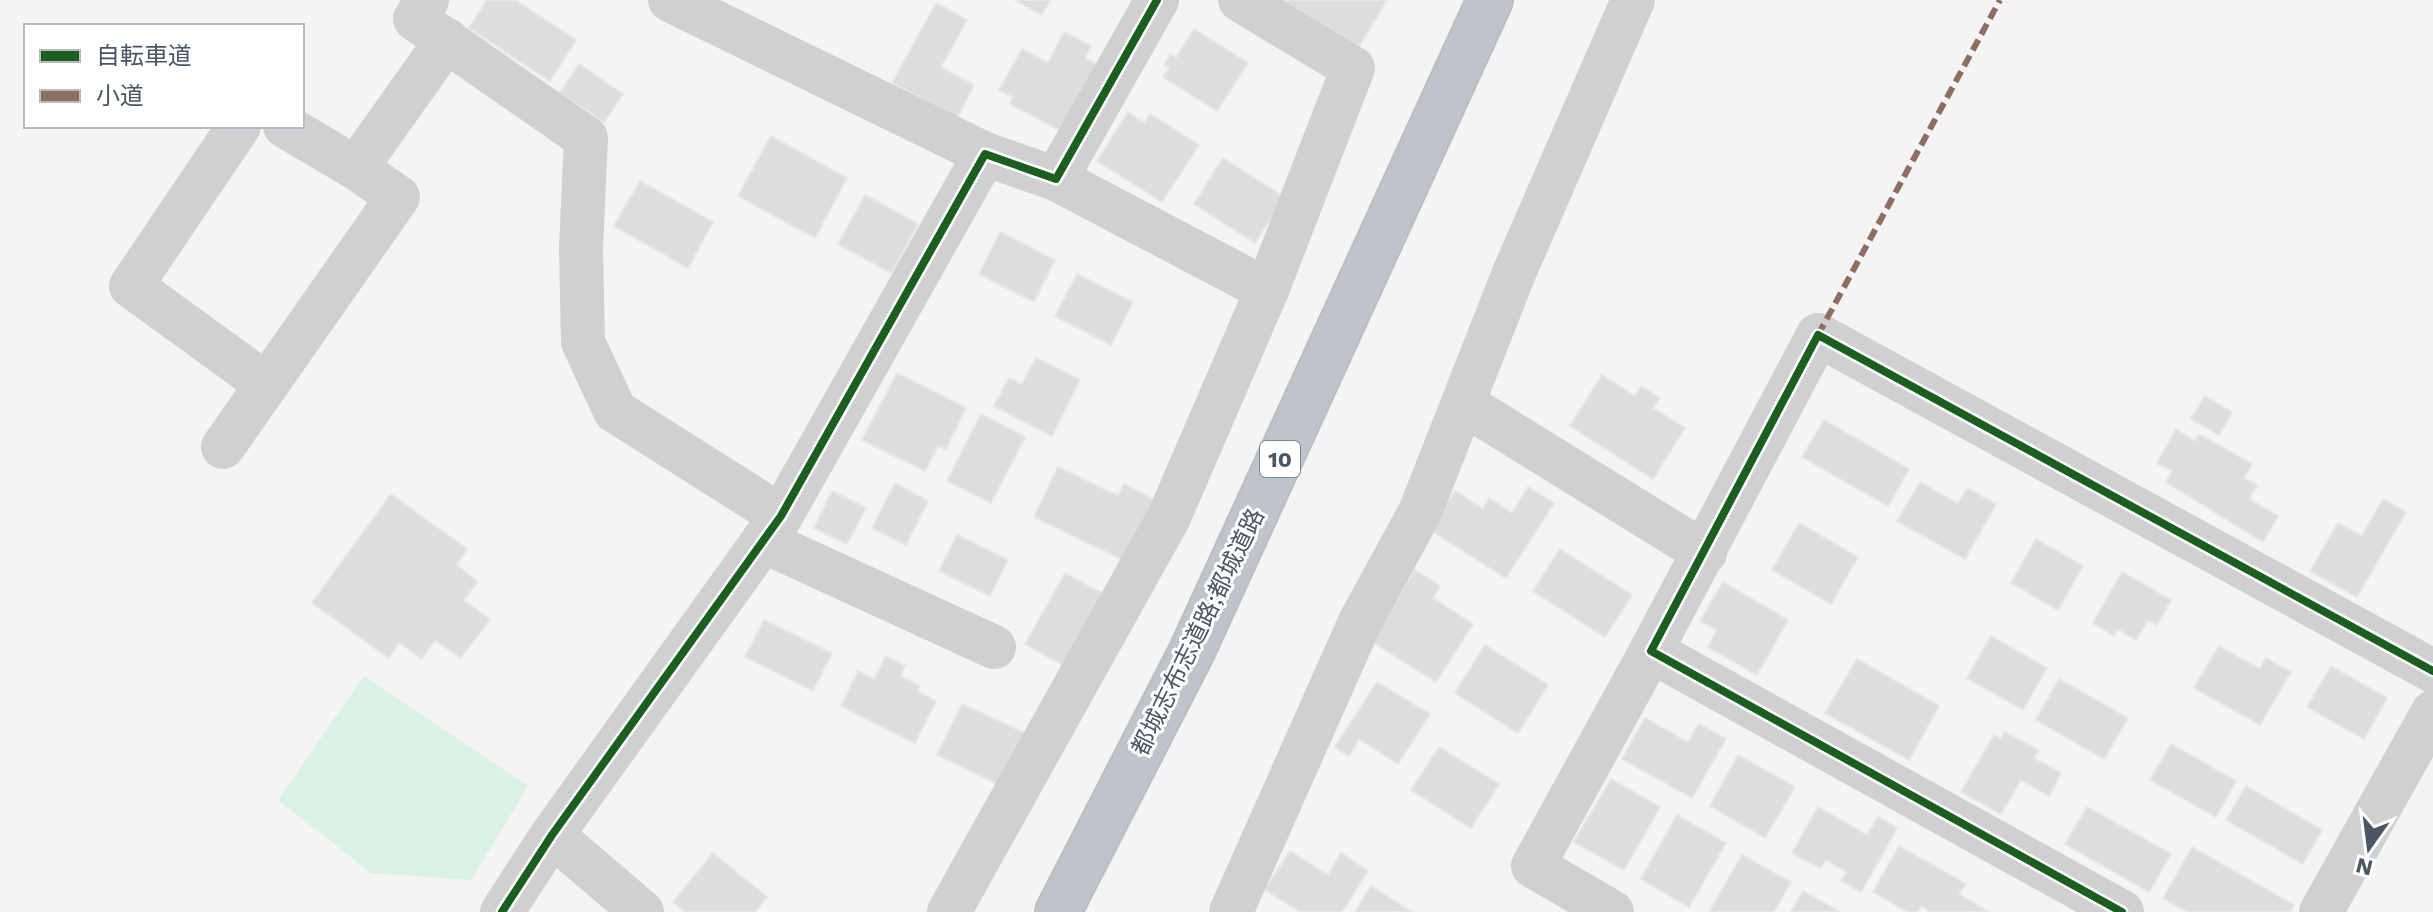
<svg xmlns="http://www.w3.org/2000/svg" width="2433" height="912" font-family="'Work Sans','Noto Sans JP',sans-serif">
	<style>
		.green { fill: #d9f2e3 }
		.building { fill: #ddddde; stroke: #e5e6e7; stroke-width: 2 }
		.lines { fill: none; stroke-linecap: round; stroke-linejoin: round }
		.motorway-casing { stroke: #b9bec3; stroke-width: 48 }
		.minor { stroke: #ced0d2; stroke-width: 44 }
		.motorway { stroke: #bec4c9; stroke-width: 44 }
		.quiet { stroke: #8d6e63; stroke-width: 6; stroke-dasharray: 12 6; stroke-linecap: butt }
		.cycleway-casing { stroke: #fff; stroke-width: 13 }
		.cycleway { stroke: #1b5e20; stroke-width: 8 }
		.labels { text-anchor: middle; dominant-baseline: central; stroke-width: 6; stroke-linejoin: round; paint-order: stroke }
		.shield { fill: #fff; stroke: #808990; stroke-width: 2 }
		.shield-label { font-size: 22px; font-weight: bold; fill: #4a5661 }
		.street-label { font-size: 24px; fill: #4a5661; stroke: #fff }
	</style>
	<rect width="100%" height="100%" fill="#f4f4f4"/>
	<path class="green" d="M364,676L528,786L471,880L371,873L278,800Z"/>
	<g class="building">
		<path d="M487,0H515L576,40L550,81L469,28Z"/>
		<path d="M1015,0H1050L1042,15Z"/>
		<path d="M1282,0H1387L1359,46Z"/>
		<path d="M936,3L967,20L941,67L974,85L957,118L892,83Z"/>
		<path d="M1194,29L1248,63L1217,111L1163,77L1169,68L1164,65L1170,54L1176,58Z"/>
		<path d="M1064,32L1091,46L1085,58L1099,66L1063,132L1010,104L1013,97L999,90L1022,49L1048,63Z"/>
		<path d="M579,64L623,94L604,122L560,93Z"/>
		<path d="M1128,112L1144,123L1150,114L1199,145L1162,202L1097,161Z"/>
		<path d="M771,136L847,178L815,238L738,196Z"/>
		<path d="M1223,158L1284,197L1255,243L1194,204Z"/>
		<path d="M640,181L713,222L688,268L614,226Z"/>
		<path d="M865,195L918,224L891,273L838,244Z"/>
		<path d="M1000,232L1055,260L1034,302L979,274Z"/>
		<path d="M1077,274L1133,302L1111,345L1055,316Z"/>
		<path d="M1036,358L1080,380L1052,436L994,406L1009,378L1022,384Z"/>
		<path d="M897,373L966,408L946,449L938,446L925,471L862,440Z"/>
		<path d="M1602,375L1635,396L1641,386L1660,398L1653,408L1685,428L1653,479L1570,426Z"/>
		<path d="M2205,396L2232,412L2219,435L2191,419Z"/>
		<path d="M981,414L1025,437L991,503L947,481Z"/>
		<path d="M1824,420L1909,469L1888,506L1802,457Z"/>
		<path d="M2176,429L2195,441L2199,434L2252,464L2244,478L2257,485L2249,499L2278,516L2263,542L2166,482L2172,471L2157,463Z"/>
		<path d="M1058,467L1118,496L1124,484L1157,501L1127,562L1034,517Z"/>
		<path d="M1920,482L1958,504L1967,488L1996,504L1965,559L1897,521Z"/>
		<path d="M895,483L928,501L906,545L872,528Z"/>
		<path d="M1528,487L1554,503L1506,578L1430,530L1455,491L1483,509L1489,498L1512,513Z"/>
		<path d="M832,491L866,508L847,544L814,528Z"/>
		<path d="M391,494L467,549L456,565L478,582L464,600L490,619L461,658L435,640L422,659L399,642L389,658L312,603Z"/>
		<path d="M2383,499L2406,512L2357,597L2310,571L2338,523L2362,536Z"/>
		<path d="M1799,523L1858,557L1831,604L1772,570Z"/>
		<path d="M957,535L1008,560L990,596L939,571Z"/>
		<path d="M2036,539L2083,566L2058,610L2011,583Z"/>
		<path d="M1560,549L1632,595L1605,637L1533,591Z"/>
		<path d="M1415,570L1440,586L1433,598L1473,624L1436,682L1371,641Z"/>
		<path d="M2122,572L2171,600L2157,625L2148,620L2136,640L2117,629L2114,636L2093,623Z"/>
		<path d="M1065,573L1105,595L1064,666L1025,644Z"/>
		<path d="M1723,582L1788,620L1757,675L1708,647L1717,630L1700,621Z"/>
		<path d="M764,620L832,653L813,691L745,657Z"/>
		<path d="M1991,636L2047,668L2023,710L1967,678Z"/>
		<path d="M1485,645L1548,685L1518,733L1455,693Z"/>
		<path d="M2219,646L2260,669L2266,658L2291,672L2260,725L2194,688Z"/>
		<path d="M886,656L905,666L900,676L920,686L917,691L936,701L915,743L841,706L858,671L874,679Z"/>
		<path d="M1857,659L1939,706L1909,760L1825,713Z"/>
		<path d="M2331,666L2387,698L2364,739L2307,707Z"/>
		<path d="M2059,679L2128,718L2104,759L2036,720Z"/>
		<path d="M1377,682L1430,714L1398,764L1359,739L1349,756L1335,747Z"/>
		<path d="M962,704L1025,733L1000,785L937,755Z"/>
		<path d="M1645,718L1688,742L1699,724L1726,739L1692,798L1622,759Z"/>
		<path d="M2005,732L2038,750L2034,758L2061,773L2049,796L2021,780L2001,814L1961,792L1994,735L2001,739Z"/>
		<path d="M2171,744L2236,781L2216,817L2150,780Z"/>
		<path d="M1439,747L1499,784L1471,828L1411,790Z"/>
		<path d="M1738,755L1795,787L1765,838L1710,806Z"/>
		<path d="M1611,779L1660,807L1624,870L1574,842Z"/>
		<path d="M2246,786L2322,830L2303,864L2226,820Z"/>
		<path d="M1818,807L1867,835L1878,817L1897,828L1861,892L1841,881L1847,872L1826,860L1820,868L1792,853Z"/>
		<path d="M2087,807L2171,854L2149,892L2065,844Z"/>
		<path d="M1677,815L1726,843L1689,907L1641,879Z"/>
		<path d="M1899,846L1966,884L1959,894L1989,912H1931L1921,906L1918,912H1908L1873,892Z"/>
		<path d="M2192,847L2294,905L2290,912H2188L2163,898Z"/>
		<path d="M1290,851L1328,875L1341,853L1368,871L1342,912H1301L1265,890Z"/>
		<path d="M713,853L767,897L755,912H685L673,902Z"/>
		<path d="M1742,855L1791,882L1774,912H1709Z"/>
		<path d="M1371,886L1412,912H1355Z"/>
		<path d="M1803,891L1840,912H1791Z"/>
	</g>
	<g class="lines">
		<g class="motorway-casing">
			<path id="motorway" d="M1058,912L1192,651L1490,0"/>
		</g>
		<g class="minor">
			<path d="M427,0L415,19L586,138L581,248L583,342L615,411L781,516"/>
			<path d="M670,0L985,154"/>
			<path d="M239,126L131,286L266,384"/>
			<path d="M285,126L356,168"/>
			<path d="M1056,179L1267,290"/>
			<path d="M1464,404L1705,553"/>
			<path d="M223,447L398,197L356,168L447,40"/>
			<path d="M763,541L994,647"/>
			<path d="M552,835L642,912"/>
			<path d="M502,912L552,835L781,516L985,154L1056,179L1157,0"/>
			<path d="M949,912L1169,517L1267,290L1353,68L1240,0"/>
			<path d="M1231,912L1360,622L1420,512L1514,273L1633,0"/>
			<path d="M1612,912L1533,866L1651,651"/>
			<path d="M2122,912L1651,651L1818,335L2433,671"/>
			<path d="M2321,912L2433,712"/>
		</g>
		<use href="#motorway" class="motorway"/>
		<path class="quiet" d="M1818,335L2000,0"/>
		<g class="cycleway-casing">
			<g id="cycleway">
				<path d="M502,912L552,835L781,516L985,154L1056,179L1157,0"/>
				<path d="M2122,912L1651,651L1818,335L2433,671"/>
			</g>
		</g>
		<use href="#cycleway" class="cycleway"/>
	</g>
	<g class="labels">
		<rect class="shield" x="1260" y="441" width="40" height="36" rx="6"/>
		<g class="shield-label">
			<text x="1280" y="459">10</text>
		</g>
		<g class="street-label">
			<text transform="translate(1198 632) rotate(-64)">都城志布志道路;都城道路</text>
		</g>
	</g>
	<rect x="24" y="24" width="280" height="104" fill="#ffffff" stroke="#b7bbc0" stroke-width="2"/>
	<rect x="40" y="50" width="40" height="12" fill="#1b5e20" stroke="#b7bbc0" stroke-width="2"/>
	<text x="96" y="64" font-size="24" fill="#4a5661">自転車道</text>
	<rect x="40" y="90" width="40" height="12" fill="#8d6e63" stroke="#b7bbc0" stroke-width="2"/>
	<text x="96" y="104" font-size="24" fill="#4a5661">小道</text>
	<g transform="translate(2369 848) rotate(194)" stroke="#ffffff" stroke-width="6" paint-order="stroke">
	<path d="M0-6L14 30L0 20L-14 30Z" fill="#4a5661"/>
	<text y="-12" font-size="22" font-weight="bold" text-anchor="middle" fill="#4a5661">N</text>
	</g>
</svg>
